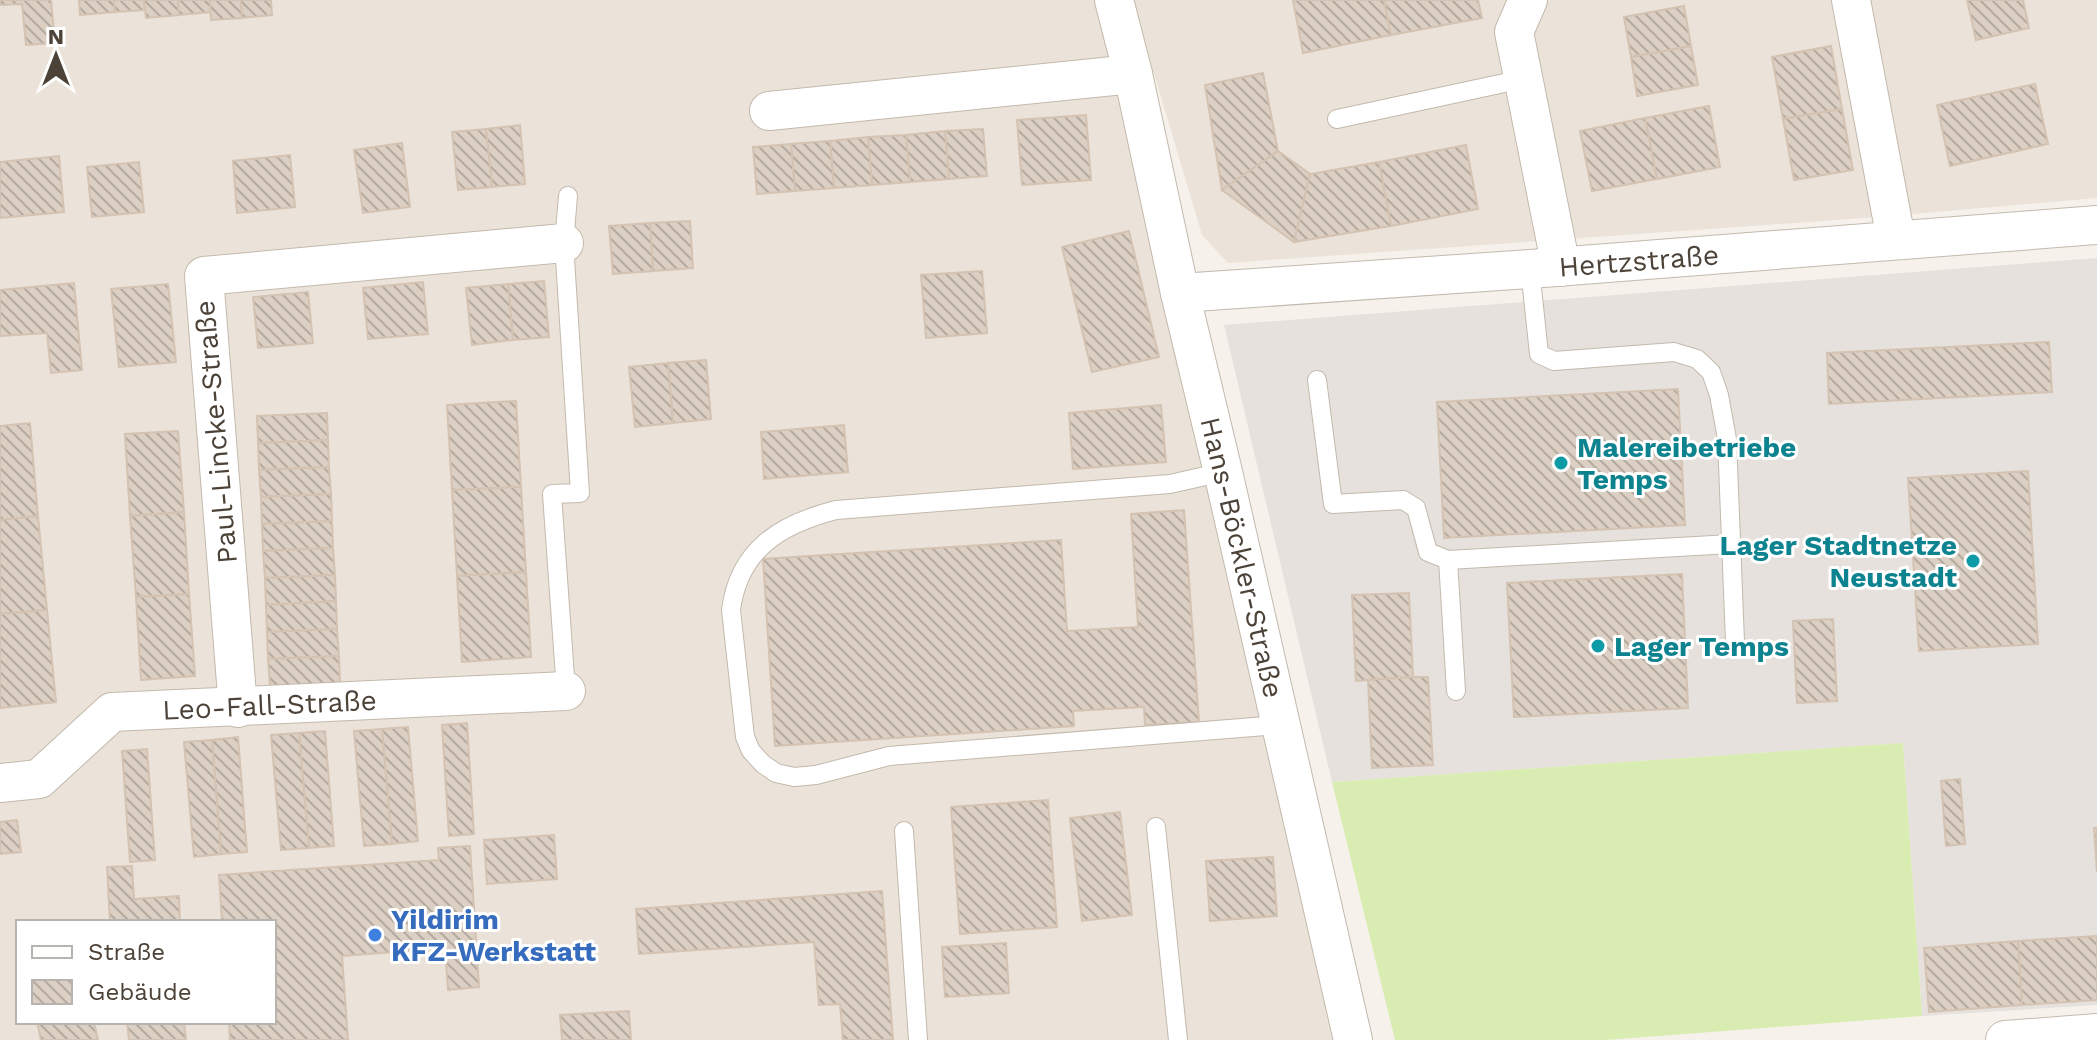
<svg xmlns="http://www.w3.org/2000/svg" width="2097" height="1040" font-family="'Work Sans',sans-serif">
	<style>
		.residential { fill: #ebe3d9; fill-rule: evenodd }
		.industrial { fill: #e6e1dc }
		.grass { fill: #d9edb2 }
		.building { fill: url(#building-back-hatch); stroke: #d4c3b2; stroke-width: 2 }
		.lines { fill: none; stroke-linecap: round; stroke-linejoin: round }
		.service-casing { stroke: #c3b9ad; stroke-width: 20 }
		.minor-casing { stroke: #c3b9ad; stroke-width: 40 }
		.service { stroke: #fff; stroke-width: 18 }
		.minor { stroke: #fff; stroke-width: 38 }
		.culture-dot { fill: #0f9aa8; stroke: #fff; stroke-width: 3 }
		.shop-dot { fill: #3f7fe0; stroke: #fff; stroke-width: 3 }
		.labels { text-anchor: middle; dominant-baseline: central; stroke-width: 6; stroke-linejoin: round; paint-order: stroke }
		.street-label { font-size: 28px; fill: #4c4238; stroke: #fff }
		.culture-label { font-size: 28px; font-weight: bold; fill: #0d838f; stroke: #fff; text-anchor: start }
		.shop-label { font-size: 28px; font-weight: bold; fill: #366cbe; stroke: #fff; text-anchor: start }
	</style>
	<defs>
		<pattern id="building-back-hatch" width="6" height="6" patternUnits="userSpaceOnUse" patternTransform="scale(2)"><rect width="6" height="6" fill="#dccfc3"/><path d="M-1 5l2 2M0 0l6 6M5-1l2 2" fill="none" stroke="#b5aa9f"/></pattern>
	</defs>
	<rect width="100%" height="100%" fill="#f6f2eb"/>
	<g class="residential">
		<path d="M0,0H1112L1339,1040H0ZM18,922H274V1022H18Z"/>
		<path d="M1132,0H2097V198L1879,217L1228,263L1202,235Z"/>
	</g>
	<path class="industrial" d="M2097,258V1005L1922,1016L1903,743L1332,782L1224,325Z"/>
	<path class="grass" d="M1903,743L1922,1016L1606,1040H1395L1332,782Z"/>
	<g class="building">
		<path d="M0,0H51L55,43L26,45L22,4L0,5Z"/>
		<path d="M79,0H114L115,12L80,15Z"/>
		<path d="M114,0H144L145,10L115,12Z"/>
		<path d="M144,0H178L179,15L146,18Z"/>
		<path d="M178,0H210L211,12L179,15Z"/>
		<path d="M210,0H241L242,18L211,20Z"/>
		<path d="M241,0H271L272,15L242,18Z"/>
		<path d="M1293,0H1384L1391,35L1303,53Z"/>
		<path d="M1384,0H1478L1482,18L1391,35Z"/>
		<path d="M1967,0H2023L2029,28L1976,40Z"/>
		<path d="M1684,6L1691,46L1631,57L1624,17Z"/>
		<path d="M1691,46L1698,85L1637,96L1631,57Z"/>
		<path d="M1831,46L1842,109L1783,119L1772,57Z"/>
		<path d="M1263,73L1278,151L1222,190L1205,85Z"/>
		<path d="M2035,84L2048,144L1950,166L1937,105Z"/>
		<path d="M1709,106L1720,167L1657,179L1645,118Z"/>
		<path d="M1842,109L1853,170L1794,180L1783,119Z"/>
		<path d="M1086,115L1091,180L1022,185L1017,120Z"/>
		<path d="M1645,118L1657,179L1592,191L1580,131Z"/>
		<path d="M520,125L525,184L492,187L486,129Z"/>
		<path d="M486,129L492,187L458,190L452,132Z"/>
		<path d="M983,129L987,176L949,179L945,131Z"/>
		<path d="M945,131L949,179L910,182L906,135Z"/>
		<path d="M906,135L910,182L872,185L868,137Z"/>
		<path d="M868,137L872,185L834,188L830,141Z"/>
		<path d="M830,141L834,188L795,191L791,144Z"/>
		<path d="M402,143L410,207L363,213L354,150Z"/>
		<path d="M791,144L795,191L757,194L753,147Z"/>
		<path d="M1466,145L1478,209L1391,226L1379,162Z"/>
		<path d="M1278,151L1310,174L1294,242L1222,190Z"/>
		<path d="M290,155L295,207L237,213L233,161Z"/>
		<path d="M59,156L64,212L0,218V162Z"/>
		<path d="M139,162L144,212L92,217L87,167Z"/>
		<path d="M1379,162L1391,226L1294,242L1310,174Z"/>
		<path d="M690,221L693,268L653,271L650,223Z"/>
		<path d="M650,223L653,271L613,274L609,226Z"/>
		<path d="M1129,231L1159,357L1092,372L1062,247Z"/>
		<path d="M982,271L987,333L926,338L921,275Z"/>
		<path d="M544,281L549,337L513,340L508,284Z"/>
		<path d="M423,282L428,334L368,339L363,288Z"/>
		<path d="M74,283L82,370L51,373L47,333L0,336V290Z"/>
		<path d="M168,284L176,362L119,367L111,289Z"/>
		<path d="M508,284L513,340L472,345L466,288Z"/>
		<path d="M308,292L313,343L258,348L253,297Z"/>
		<path d="M2049,342L2052,392L1829,404L1827,353Z"/>
		<path d="M706,360L711,419L673,423L668,363Z"/>
		<path d="M668,363L673,423L635,427L629,367Z"/>
		<path d="M1678,389L1685,525L1444,538L1437,402Z"/>
		<path d="M516,401L521,487L452,490L447,405Z"/>
		<path d="M1161,405L1166,462L1073,469L1069,413Z"/>
		<path d="M327,413L328,440L258,443L257,416Z"/>
		<path d="M30,423L38,516L0,520V426Z"/>
		<path d="M844,425L848,472L764,479L761,432Z"/>
		<path d="M178,431L184,512L130,516L125,434Z"/>
		<path d="M328,440L329,467L259,470L258,443Z"/>
		<path d="M329,467L331,494L261,497L259,470Z"/>
		<path d="M2028,471L2038,644L1919,651L1908,478Z"/>
		<path d="M521,487L526,572L457,576L452,490Z"/>
		<path d="M331,494L332,521L262,524L261,497Z"/>
		<path d="M1184,510L1199,722L1145,725L1144,707L1073,711L1074,726L775,746L763,559L1061,540L1067,631L1138,627L1131,514Z"/>
		<path d="M184,512L189,594L136,597L130,516Z"/>
		<path d="M38,516L47,610L0,614V520Z"/>
		<path d="M332,521L333,548L263,551L262,524Z"/>
		<path d="M333,548L335,575L265,578L263,551Z"/>
		<path d="M526,572L531,657L462,662L457,576Z"/>
		<path d="M1682,574L1688,708L1514,717L1507,583Z"/>
		<path d="M335,575L336,601L266,605L265,578Z"/>
		<path d="M1409,593L1413,677L1356,681L1352,595Z"/>
		<path d="M189,594L195,676L141,680L136,597Z"/>
		<path d="M336,601L337,629L267,632L266,605Z"/>
		<path d="M47,610L56,702L0,708V614Z"/>
		<path d="M1833,619L1837,701L1797,703L1793,621Z"/>
		<path d="M337,629L339,656L268,659L267,632Z"/>
		<path d="M339,656L340,683L270,686L268,659Z"/>
		<path d="M1413,677H1428L1433,765L1372,768L1368,680Z"/>
		<path d="M467,723L474,834L449,836L442,725Z"/>
		<path d="M408,727L418,841L392,844L382,729Z"/>
		<path d="M382,729L392,844L364,846L354,731Z"/>
		<path d="M325,731L334,846L309,848L299,733Z"/>
		<path d="M299,733L309,848L281,850L271,735Z"/>
		<path d="M238,737L247,852L221,854L212,740Z"/>
		<path d="M212,740L221,854L194,857L184,742Z"/>
		<path d="M147,749L155,860L130,862L122,751Z"/>
		<path d="M1960,779L1965,844L1946,846L1941,781Z"/>
		<path d="M1048,800L1057,927L960,934L951,807Z"/>
		<path d="M1120,812L1132,915L1082,921L1070,818Z"/>
		<path d="M17,820L21,852L0,854V822Z"/>
		<path d="M2094,828H2097V872Z"/>
		<path d="M554,835L557,879L487,884L484,840Z"/>
		<path d="M470,846L479,987L448,990L445,948L342,956L348,1040H230L229,1022H274V922H222L219,875L439,860L438,848Z"/>
		<path d="M1273,857L1277,916L1210,921L1206,861Z"/>
		<path d="M132,866L134,899L179,896L180,922H110L107,867Z"/>
		<path d="M882,891L893,1040H843L840,1004L819,1005L814,942L639,954L636,909Z"/>
		<path d="M2097,936V1000L2022,1005L2018,941Z"/>
		<path d="M2018,941L2022,1005L1929,1012L1924,948Z"/>
		<path d="M1006,943L1009,993L945,997L942,947Z"/>
		<path d="M629,1011L631,1040H562L560,1015Z"/>
		<path d="M37,1022H94L98,1040H41Z"/>
		<path d="M127,1022H184L186,1040H129Z"/>
	</g>
	<g class="lines">
		<g class="service-casing">
			<g id="service">
				<path d="M1337,119L1523,79"/>
				<path d="M1530,269L1539,354L1554,361L1674,352L1697,359L1711,372L1719,395L1727,439L1735,642"/>
				<path d="M1317,380L1333,504L1403,500L1416,508L1428,552L1448,560L1731,544"/>
				<path d="M1223,472L1170,484L836,510C781,524 739,549 731,610L745,737L751,751L763,764L776,773L794,777L816,775L889,756L1279,725"/>
				<path d="M1448,560L1456,691"/>
				<path d="M566,691L552,494L580,493L564,243L568,196"/>
				<path d="M1156,827L1178,1040"/>
				<path d="M904,831L918,1040"/>
			</g>
		</g>
		<g class="minor-casing">
			<g id="minor">
				<path id="s1" d="M1114,0L1133,74L1180,293L1223,472L1353,1040"/>
				<path d="M1528,0L1514,32L1561,267"/>
				<path d="M1851,0L1896,239"/>
				<path d="M769,111L1133,74"/>
				<path id="s2" d="M1180,293L1530,269L2097,225"/>
				<path d="M238,708L204,276L564,243"/>
				<path id="s3" d="M0,783L39,779L112,712L566,691"/>
				<path d="M2005,1040L2097,1033"/>
			</g>
		</g>
		<use href="#service" class="service"/>
		<use href="#minor" class="minor"/>
	</g>
	<g class="culture-dot">
		<circle cx="1561" cy="463" r="8"/>
		<circle cx="1973" cy="561" r="8"/>
		<circle cx="1598" cy="646" r="8"/>
	</g>
	<circle class="shop-dot" cx="375" cy="935" r="8"/>
	<g class="labels">
		<g class="street-label">
			<text stroke="none"><textPath href="#s2" startOffset="460">Hertzstraße</textPath></text>
			<text transform="translate(216 432) rotate(-95)">Paul-Lincke-Straße</text>
			<text stroke="none"><textPath href="#s1" startOffset="572">Hans-Böckler-Straße</textPath></text>
			<text stroke="none"><textPath href="#s3" startOffset="296">Leo-Fall-Straße</textPath></text>
		</g>
		<g class="culture-label">
			<text x="1577" y="447">Malereibetriebe<tspan x="1577" dy="32">Temps</tspan></text>
			<text x="1957" y="545" text-anchor="end">Lager Stadtnetze<tspan x="1957" dy="32">Neustadt</tspan></text>
			<text x="1614" y="646">Lager Temps</text>
		</g>
		<g class="shop-label">
			<text x="391" y="919">Yildirim<tspan x="391" dy="32">KFZ-Werkstatt</tspan></text>
		</g>
	</g>
	<rect x="16" y="920" width="260" height="104" fill="#ffffff" stroke="#b7b3af" stroke-width="2"/>
	<rect x="32" y="946" width="40" height="12" fill="#ffffff" stroke="#b7b3af" stroke-width="2"/>
	<text x="88" y="960" font-size="24" fill="#4c4238">Straße</text>
	<rect x="32" y="980" width="40" height="24" fill="url(#building-back-hatch)" stroke="#b7b3af" stroke-width="2"/>
	<text x="88" y="1000" font-size="24" fill="#4c4238">Gebäude</text>
	<g transform="translate(56 56)" stroke="#ffffff" stroke-width="6" paint-order="stroke">
	<path d="M0-6L14 30L0 20L-14 30Z" fill="#4c4238"/>
	<text y="-12" font-size="22" font-weight="bold" text-anchor="middle" fill="#4c4238">N</text>
	</g>
</svg>
